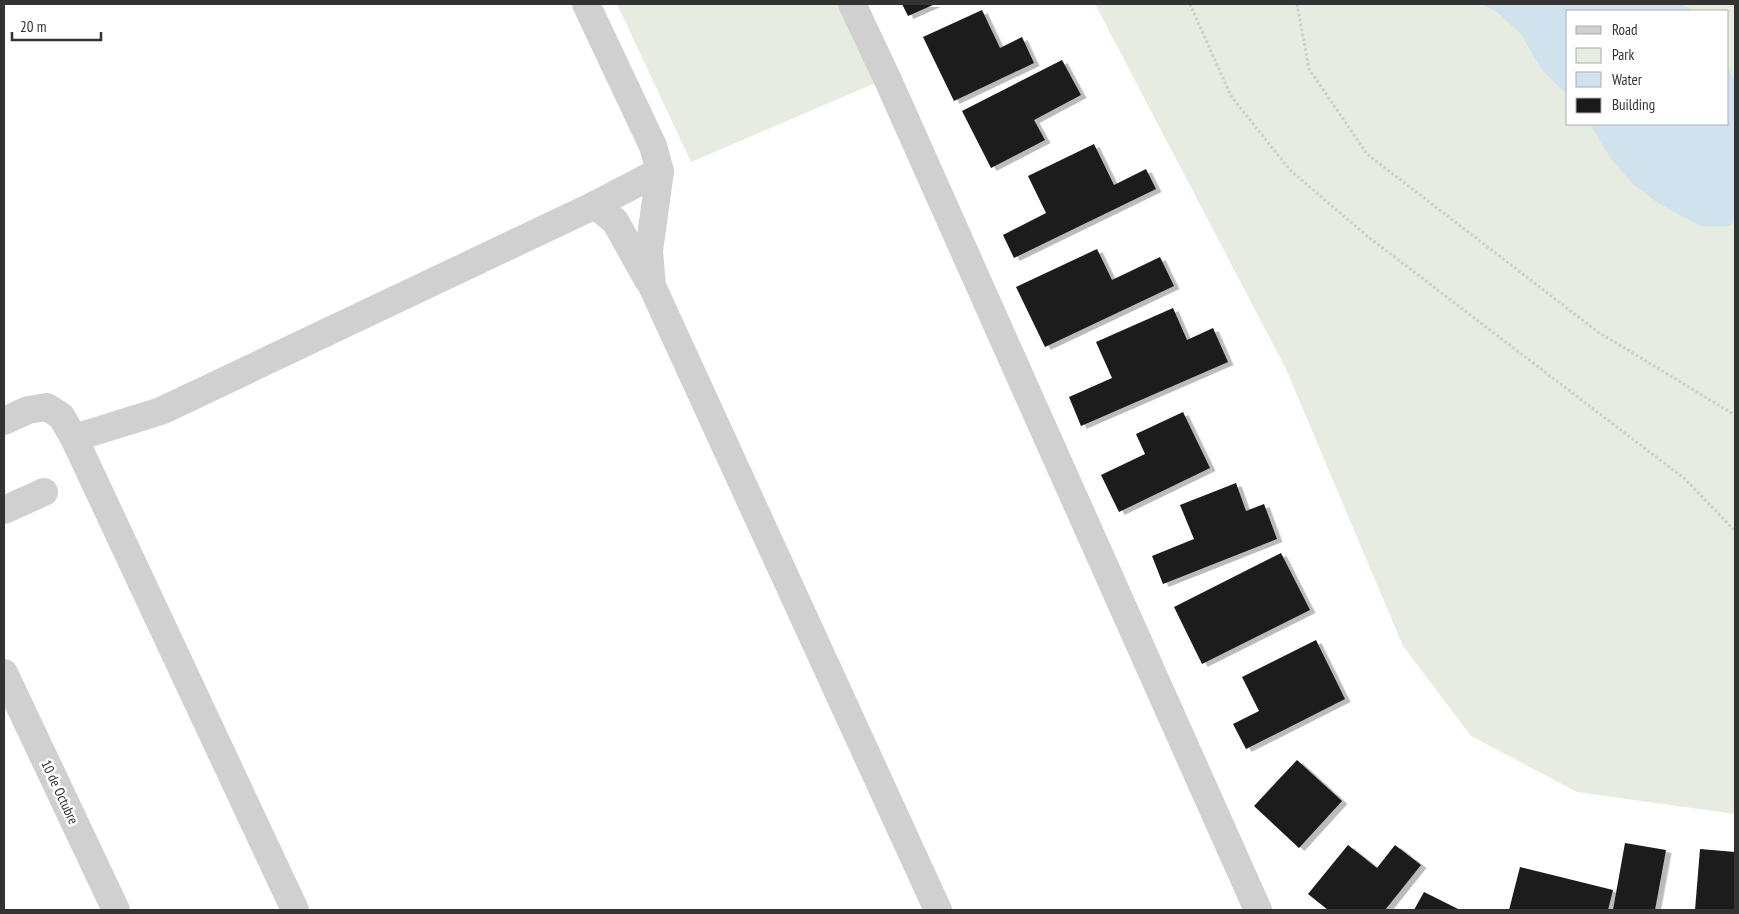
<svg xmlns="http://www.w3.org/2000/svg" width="1739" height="914" font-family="'PT Sans Narrow',sans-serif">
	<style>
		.green { fill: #e6ecdf; fill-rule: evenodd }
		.water { fill: #cfe2ee }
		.building { fill: #1a1a1a; filter: url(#shadow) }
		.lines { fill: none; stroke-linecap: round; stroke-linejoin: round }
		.path { stroke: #cdcdcd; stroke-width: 3; stroke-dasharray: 2.5 2.5; stroke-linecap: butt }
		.minor { stroke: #d0d0d0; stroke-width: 28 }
		.labels { text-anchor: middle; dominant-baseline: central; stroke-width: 5; stroke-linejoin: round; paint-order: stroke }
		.street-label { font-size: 14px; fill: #333; stroke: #fff }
	</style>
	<defs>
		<filter id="shadow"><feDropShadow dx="5.5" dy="3" stdDeviation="0" flood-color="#0004"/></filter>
	</defs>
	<rect width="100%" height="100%" fill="#fff"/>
	<g class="green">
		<path d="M617,4H852L887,78L691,162Z"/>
		<path d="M1095,4H1735V814L1577,792L1471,736L1403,646L1286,369ZM1568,11H1728V124H1568Z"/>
	</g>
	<g class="water">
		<path d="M1482,4H1680L1688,7L1691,11H1568V96L1542,70L1521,34L1497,12Z"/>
		<path d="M1728,69L1735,80V222L1728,226H1701L1658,203L1633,184L1611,159L1590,124H1728Z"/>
	</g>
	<g class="building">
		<path d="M902,4H935L908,16Z"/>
		<path d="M982,10L1000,48L1022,37L1034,63L954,101L923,37Z"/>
		<path d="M1062,60L1081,95L1034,120L1045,140L991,168L962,111Z"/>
		<path d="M1094,144L1114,185L1146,169L1156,189L1014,258L1003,235L1046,213L1028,176Z"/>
		<path d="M1097,249L1112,280L1160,257L1174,286L1045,347L1016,287Z"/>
		<path d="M1173,308L1187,340L1213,328L1228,362L1081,426L1069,397L1112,378L1096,342Z"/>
		<path d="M1183,412L1210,468L1119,512L1101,475L1145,454L1136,434Z"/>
		<path d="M1236,483L1246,511L1264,504L1277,539L1163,584L1152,556L1194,539L1180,505Z"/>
		<path d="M1281,553L1310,610L1202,664L1174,607Z"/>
		<path d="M1316,640L1345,699L1246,749L1233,724L1259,711L1242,677Z"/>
		<path d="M1297,760L1342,801L1299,848L1254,806Z"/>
		<path d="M1625,843L1666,850L1655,910H1613Z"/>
		<path d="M1348,845L1377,868L1395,845L1421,865L1385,910H1328L1308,894Z"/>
		<path d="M1700,849L1735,852V910H1695Z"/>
		<path d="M1520,867L1613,890L1608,910H1509Z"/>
		<path d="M1424,892L1460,910H1414Z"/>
	</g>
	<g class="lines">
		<g class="path">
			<path d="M1190,4L1231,96L1290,170L1367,236L1685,479L1735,531"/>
			<path d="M1297,4L1309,69L1367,154L1598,332L1735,415"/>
		</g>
		<g class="minor">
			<path d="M586,4L653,146L660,171L649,251L652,286L938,910"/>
			<path d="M852,4L887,78L1258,910"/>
			<path d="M595,205L615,221L648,280"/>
			<path d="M4,421L28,410L47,407L61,416L74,438L161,411L595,205L660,171"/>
			<path d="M74,438L295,910"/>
			<path d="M4,510L44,492"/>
			<path d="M4,673L116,910"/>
		</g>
	</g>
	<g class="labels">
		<g class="street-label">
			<text transform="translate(60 792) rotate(65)">10 de Octubre</text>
		</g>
	</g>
	<rect width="1739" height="914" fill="none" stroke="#333333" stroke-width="10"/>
	<rect x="1566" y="10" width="162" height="115" fill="#ffffff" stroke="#adadad"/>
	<rect x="1576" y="26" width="25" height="8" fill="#d0d0d0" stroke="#adadad"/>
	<text x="1612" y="35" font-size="15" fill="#333333">Road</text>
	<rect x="1576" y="48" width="25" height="15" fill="#e6ecdf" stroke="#adadad"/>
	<text x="1612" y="60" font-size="15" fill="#333333">Park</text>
	<rect x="1576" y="72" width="25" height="15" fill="#cfe2ee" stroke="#adadad"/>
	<text x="1612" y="85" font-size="15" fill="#333333">Water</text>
	<rect x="1576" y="98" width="25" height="15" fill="#1a1a1a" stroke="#adadad"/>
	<text x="1612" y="110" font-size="15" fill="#333333">Building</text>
	<path d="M12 32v8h89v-8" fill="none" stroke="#333333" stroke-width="2.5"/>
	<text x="20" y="32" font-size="15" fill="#333333" stroke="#ffffff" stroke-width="4" paint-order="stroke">20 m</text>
</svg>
